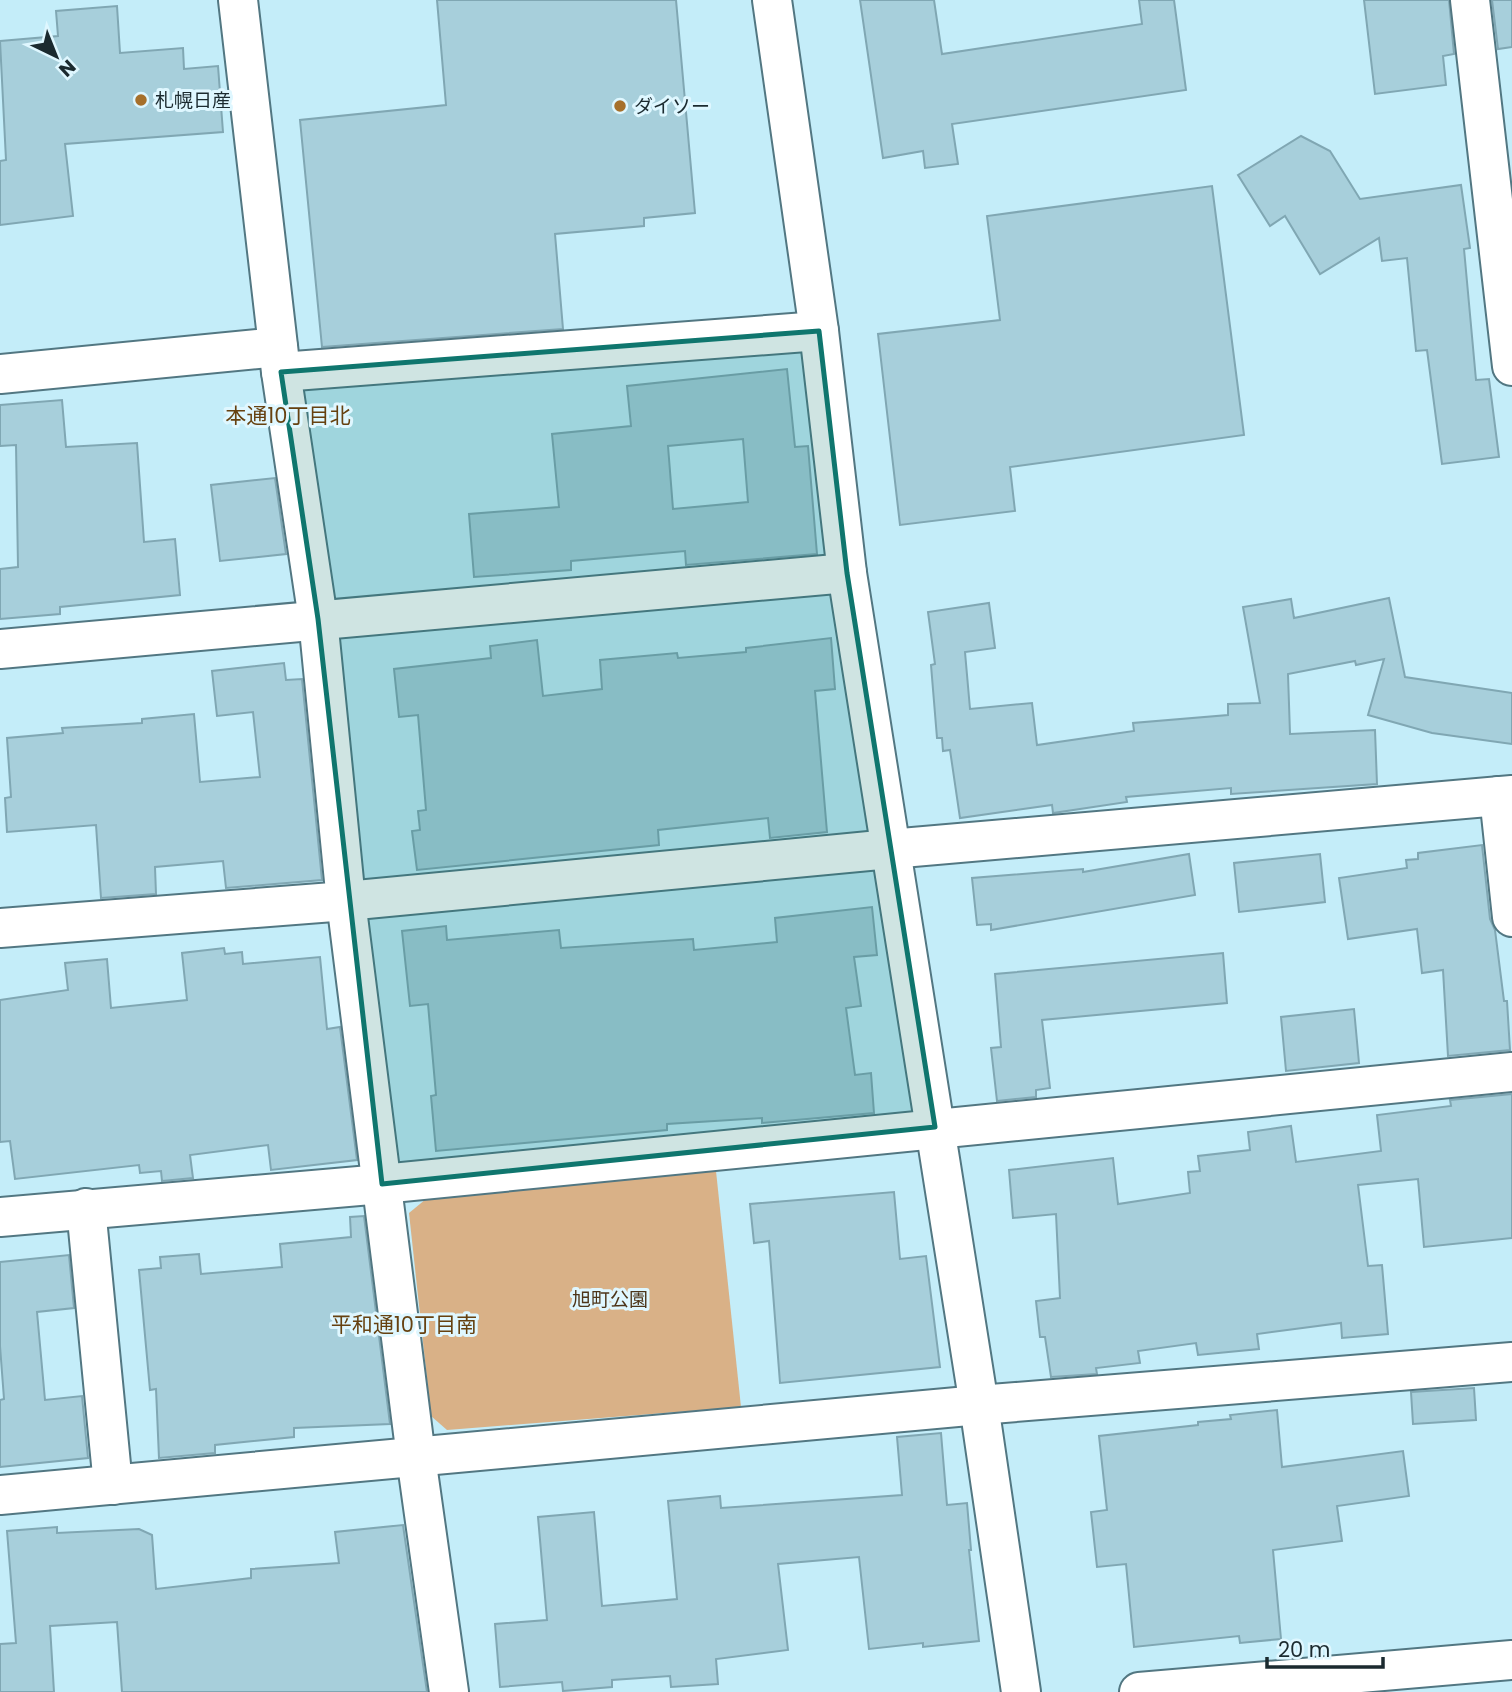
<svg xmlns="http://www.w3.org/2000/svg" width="1512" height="1692" font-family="Poppins,'Noto Sans JP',sans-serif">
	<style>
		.green { fill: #d9b187 }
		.building { fill: #a7cfdb; stroke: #80a7b3; stroke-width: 2; fill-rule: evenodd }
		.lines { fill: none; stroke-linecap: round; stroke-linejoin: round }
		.street-casing { stroke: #527782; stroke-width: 42 }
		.secondary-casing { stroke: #527782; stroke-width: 42 }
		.street { stroke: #fff; stroke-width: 38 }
		.secondary { stroke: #fff; stroke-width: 38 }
		.marked { fill: #0f766e; fill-opacity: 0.2; stroke: #0f766e; stroke-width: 5; stroke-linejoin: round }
		.poi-dot { fill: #a6702b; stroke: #dff7ff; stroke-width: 2.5 }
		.labels { text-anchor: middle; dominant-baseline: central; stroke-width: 6; stroke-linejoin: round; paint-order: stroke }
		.poi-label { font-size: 19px; fill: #1b2a2f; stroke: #dff7ff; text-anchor: start }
		.park-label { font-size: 19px; fill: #4d3519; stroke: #dff7ff }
		.neighbourhood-label { font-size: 21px; fill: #664110; stroke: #dff7ff }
	</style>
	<rect width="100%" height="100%" fill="#c4edf9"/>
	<path class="green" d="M716,1171L741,1407L447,1430L431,1416L409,1213L426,1199Z"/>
	<g class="building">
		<path d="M437,0H676L695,213L644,218V226L555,234L563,329L322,347L300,120L446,105Z"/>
		<path d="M860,0H934L942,54L1142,24L1139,0H1174L1186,90L952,124L958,164L925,168L923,151L883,158Z"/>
		<path d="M1364,0H1449L1454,54L1443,56L1446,85L1375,94Z"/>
		<path d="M1492,0H1512V47L1498,49Z"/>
		<path d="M117,6L120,53L183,48L184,69L218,66L223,132L65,144L73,216L0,225V161L6,160L0,41L58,36L56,11Z"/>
		<path d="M1301,136L1330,151L1360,199L1461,185L1470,248L1464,249L1476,380L1489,379L1499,457L1442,464L1427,350L1416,351L1407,258L1382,261L1379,238L1320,274L1285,216L1270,226L1238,175Z"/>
		<path d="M1212,186L1244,435L1010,467L1015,511L900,525L878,334L1000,320L987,216Z"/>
		<path d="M787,369L795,447L808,446L817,554L686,565L685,551L571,561V570L474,577L469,514L559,507L552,434L631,426L627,386ZM743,439L748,502L673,509L668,446Z"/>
		<path d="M62,400L66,447L137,443L144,542L175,539L180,595L60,607V614L0,619V569L18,567L16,445L0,446V405Z"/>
		<path d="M275,478L286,554L220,561L211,485Z"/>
		<path d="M1389,598L1405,677L1512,693V744L1432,733L1368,715L1384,659L1356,665L1355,661L1288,674L1290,734L1375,730L1377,784L1231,794V788L1126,797L1127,802L1053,813L1052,805L960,818L950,750L943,751L942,738H937L931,665L935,664L928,612L989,603L995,648L965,652L970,709L1032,703L1037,745L1134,731L1133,723L1228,715V704L1260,703L1243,607L1291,599L1294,618Z"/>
		<path d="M831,638L835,689L815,691L827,832L770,838L768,818L658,830L659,845L417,870L412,831L420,830L418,811L426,810L418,715L399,717L394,669L491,658L490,646L537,640L543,696L602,689L600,660L677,653L678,658L746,652V648Z"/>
		<path d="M284,663L286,680L302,679L322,880L226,888L223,861L155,867L156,894L101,898L96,825L7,832L5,798L11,797L7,738L63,733L62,728L142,723V719L194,714L200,782L260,777L253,712L217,716L212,671Z"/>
		<path d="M1482,845L1490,919L1495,930L1504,1001H1507L1510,1050L1448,1056L1443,970L1422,973L1417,929L1348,939L1339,878L1407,868L1406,860L1418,859V853Z"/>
		<path d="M1189,854L1195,895L991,930V924L977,925L972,878L1083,869V872Z"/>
		<path d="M1320,854L1325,902L1239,912L1234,863Z"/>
		<path d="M872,907L877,955L854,957L861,1006L846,1008L855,1075L871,1073L874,1113L762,1123V1118L667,1124V1130L436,1151L431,1096L436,1095L428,1004L410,1006L402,931L446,926L447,940L559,930L561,948L693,939L694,950L777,942L775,918Z"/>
		<path d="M224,948L225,954L242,952L243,964L320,957L327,1029L340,1027L357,1160L271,1170L268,1145L190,1155L193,1178L162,1181L161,1171L140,1173L139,1165L15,1179L10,1141L0,1142V1000L68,990L65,963L107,959L111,1008L187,1000L182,953Z"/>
		<path d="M1223,953L1227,1003L1042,1020L1050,1088L1036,1090V1097L997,1101L991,1048L1001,1047L995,974Z"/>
		<path d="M1354,1009L1359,1063L1286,1071L1281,1017Z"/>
		<path d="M1512,1094V1238L1424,1247L1418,1179L1358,1185L1368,1266L1382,1265L1388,1334L1342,1338L1341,1323L1257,1334L1259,1349L1198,1355L1196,1343L1138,1351L1140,1363L1096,1368L1097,1374L1051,1377L1045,1337H1040L1036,1301L1060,1298L1056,1214L1013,1218L1009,1170L1113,1158L1118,1204L1190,1193L1188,1172L1200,1171L1198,1156L1250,1150L1248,1132L1291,1126L1296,1162L1381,1151L1377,1115L1451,1106L1450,1100Z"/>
		<path d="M894,1192L900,1259L926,1256L940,1367L780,1383L769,1241L754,1243L750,1204Z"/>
		<path d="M364,1216L390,1424L294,1428V1437L215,1445V1453L159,1458L156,1389L150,1390L139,1270L161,1268L160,1257L199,1254L201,1274L282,1267L280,1244L351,1237L350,1217Z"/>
		<path d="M69,1255L74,1308L37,1312L45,1400L82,1396L88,1458L0,1467V1400L4,1399L0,1346V1262Z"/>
		<path d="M1474,1388L1476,1420L1413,1424L1411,1392Z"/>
		<path d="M1277,1410L1282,1467L1403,1451L1409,1496L1337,1506L1342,1541L1273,1550L1281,1639L1240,1643L1239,1636L1134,1647L1126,1564L1097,1567L1091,1512L1107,1510L1099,1436L1198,1425V1422L1231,1419L1230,1415Z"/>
		<path d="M941,1433L947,1505L967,1503L971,1550H969L979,1641L923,1647V1643L869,1649L859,1557L778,1564L788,1650L716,1659L718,1684L671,1687L670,1676L612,1680V1687L563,1691L562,1682L500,1687L495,1624L547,1620L538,1517L594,1512L602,1606L677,1599L668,1501L720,1496L721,1508L902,1495L897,1437Z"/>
		<path d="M403,1525L427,1692H122L117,1622L50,1626L54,1692H0V1644L16,1643L7,1531L57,1527V1533L139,1529L152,1535L156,1589L251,1578V1569L339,1563L335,1532Z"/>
	</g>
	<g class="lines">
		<g class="street-casing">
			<g id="street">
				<path d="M238,0L281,372L318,619L346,901L416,1457L449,1692"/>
				<path d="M772,0L819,331L847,573L979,1405L1021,1692"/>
				<path d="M1470,0L1512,366"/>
				<path d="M281,372L819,331"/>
				<path d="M0,374L278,347"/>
				<path d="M0,649L847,573"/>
				<path d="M1499,796L1512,917"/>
				<path d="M0,928L346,901L890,849L1512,795"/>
				<path d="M86,1208L113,1485"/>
				<path d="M0,1217L382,1184L1512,1072"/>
				<path d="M0,1495L979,1405L1512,1362"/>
			</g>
		</g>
		<g class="secondary-casing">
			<path id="secondary" d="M1139,1692L1512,1660"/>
		</g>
		<use href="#street" class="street"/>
		<use href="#secondary" class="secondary"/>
	</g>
	<path class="marked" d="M819,331L847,573L935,1127L382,1184L318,619L281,372Z"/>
	<g class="poi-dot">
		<circle cx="141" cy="100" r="7"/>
		<circle cx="620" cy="106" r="7"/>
	</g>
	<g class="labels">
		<g class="poi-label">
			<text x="155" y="100">札幌日産</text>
			<text x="634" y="106">ダイソー</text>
		</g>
		<g class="park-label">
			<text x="610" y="1299">旭町公園</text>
		</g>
		<g class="neighbourhood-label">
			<text x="288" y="415">本通10丁目北</text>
			<text x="404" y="1324">平和通10丁目南</text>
		</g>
	</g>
	<g transform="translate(56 56) rotate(137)" stroke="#dff7ff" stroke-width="5" paint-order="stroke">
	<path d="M0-5L12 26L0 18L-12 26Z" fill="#1b2a2f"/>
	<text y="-10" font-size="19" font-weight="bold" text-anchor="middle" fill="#1b2a2f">N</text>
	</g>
	<path d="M1267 1657v10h116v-10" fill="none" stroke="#1b2a2f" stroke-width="3.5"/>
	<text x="1278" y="1657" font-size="21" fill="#1b2a2f" stroke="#dff7ff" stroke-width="5" paint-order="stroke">20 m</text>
</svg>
